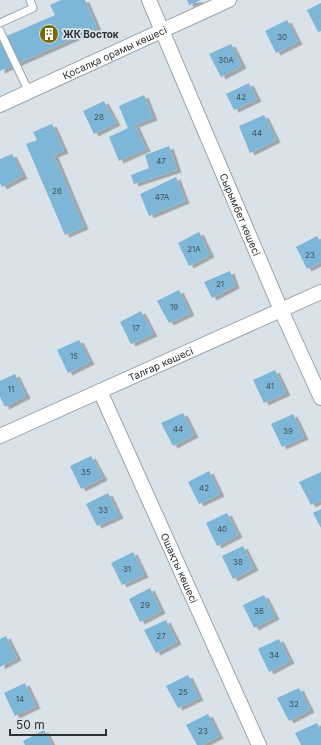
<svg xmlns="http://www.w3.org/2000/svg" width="321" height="745" font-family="Inter,sans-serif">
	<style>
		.building { fill: #7eb6d7; filter: url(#shadow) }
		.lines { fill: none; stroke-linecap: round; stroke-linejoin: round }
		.service-casing { stroke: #9ba4a9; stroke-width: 9 }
		.minor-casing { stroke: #9ba4a9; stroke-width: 16 }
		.service { stroke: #fff; stroke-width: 7 }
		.minor { stroke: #fff; stroke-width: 14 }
		.labels { text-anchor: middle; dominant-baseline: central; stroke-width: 3.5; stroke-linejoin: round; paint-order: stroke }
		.number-label { font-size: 8px; fill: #41525c }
		.poi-label { font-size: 10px; font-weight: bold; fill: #2d3133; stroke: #d9e2e8; text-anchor: start }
		.street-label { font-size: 10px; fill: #2d3133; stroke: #d9e2e8 }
	</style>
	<defs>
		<filter id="shadow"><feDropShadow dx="4.5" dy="2.5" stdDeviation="0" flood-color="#0004"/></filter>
	</defs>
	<rect width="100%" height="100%" fill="#d9e2e8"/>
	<g class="building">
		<path d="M61,0H85L97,28L0,71V39L55,15L50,5Z"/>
		<path d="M187,0H201L189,5Z"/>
		<path d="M321,3V31L318,32L307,10Z"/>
		<path d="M287,20L298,42L276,53L265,31Z"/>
		<path d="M231,44L242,66L221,77L209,54Z"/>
		<path d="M249,83L257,99L234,110L226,94Z"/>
		<path d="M144,95L153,118L135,125L146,149L119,161L109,137L128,128L119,106Z"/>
		<path d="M104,101L116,123L94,134L83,111Z"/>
		<path d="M264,115L276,140L250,153L239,126Z"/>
		<path d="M52,124L64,151L54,155L84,227L65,235L26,144L37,140L33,132Z"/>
		<path d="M169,146L177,170L134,184L131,175L149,168L145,155Z"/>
		<path d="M12,154L23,176L2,187L0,183V159Z"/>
		<path d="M176,177L185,201L149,216L140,194Z"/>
		<path d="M199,232L210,255L189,266L178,243Z"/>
		<path d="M317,236L321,243V262L307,269L296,247Z"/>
		<path d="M230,271L235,286L212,298L204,282Z"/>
		<path d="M179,290L190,313L169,323L157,301Z"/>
		<path d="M141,311L153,334L131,344L120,322Z"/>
		<path d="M79,340L90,362L68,373L57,350Z"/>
		<path d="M275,370L286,393L264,403L253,380Z"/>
		<path d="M15,374L26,396L5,407L0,397V381Z"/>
		<path d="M183,413L194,435L173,446L161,423Z"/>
		<path d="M293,414L304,437L282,447L271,424Z"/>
		<path d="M91,456L103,478L81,489L70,466Z"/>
		<path d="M209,471L220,494L199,504L188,482Z"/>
		<path d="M321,472V500L311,505L299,482Z"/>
		<path d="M108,493L119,516L97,526L86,504Z"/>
		<path d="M321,509V528L313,513Z"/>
		<path d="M227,513L238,535L217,546L206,523Z"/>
		<path d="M243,546L254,568L233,579L222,556Z"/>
		<path d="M133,552L144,575L122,585L111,563Z"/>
		<path d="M150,588L161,611L140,622L129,599Z"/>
		<path d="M264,595L275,617L254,628L243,605Z"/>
		<path d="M166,620L177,642L156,653L144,630Z"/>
		<path d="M6,636L17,658L0,667V639Z"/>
		<path d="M279,639L290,661L269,672L258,649Z"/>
		<path d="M188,675L199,698L178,708L166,686Z"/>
		<path d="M25,683L36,706L15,716L4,693Z"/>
		<path d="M299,688L310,710L289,721L277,698Z"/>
		<path d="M208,714L219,736L202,745H197L186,725Z"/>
		<path d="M317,723L321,731V745H301L295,733Z"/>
		<path d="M44,730L52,745H25L23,741Z"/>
	</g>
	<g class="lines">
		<g class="service-casing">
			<g id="service">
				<path d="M0,23L33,8L30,0"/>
				<path d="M0,31L29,92"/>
			</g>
		</g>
		<g class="minor-casing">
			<g id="minor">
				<path id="s1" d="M149,0L281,310L321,398"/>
				<path id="s2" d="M0,105L229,0"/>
				<path id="s3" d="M100,391L259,745"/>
				<path id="s4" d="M0,436L321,292"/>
			</g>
		</g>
		<use href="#service" class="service"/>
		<use href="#minor" class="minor"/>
	</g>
	<defs>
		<g id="building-disc" transform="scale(1)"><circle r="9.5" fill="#796c06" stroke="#d9e2e8"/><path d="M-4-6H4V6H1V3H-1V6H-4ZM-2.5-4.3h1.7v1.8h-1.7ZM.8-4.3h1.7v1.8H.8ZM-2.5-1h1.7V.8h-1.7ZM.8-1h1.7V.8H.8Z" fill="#fff"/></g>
	</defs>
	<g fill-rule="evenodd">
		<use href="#building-disc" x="49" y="34"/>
	</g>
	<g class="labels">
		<g class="number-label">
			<text x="282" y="37">30</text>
			<text x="226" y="60">30А</text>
			<text x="241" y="97">42</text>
			<text x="99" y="117">28</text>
			<text x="257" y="133">44</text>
			<text x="161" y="161">47</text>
			<text x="57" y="191">26</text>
			<text x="162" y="197">47А</text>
			<text x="194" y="249">21А</text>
			<text x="310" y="255">23</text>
			<text x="220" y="284">21</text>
			<text x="174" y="307">19</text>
			<text x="136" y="328">17</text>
			<text x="74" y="356">15</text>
			<text x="270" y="386">41</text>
			<text x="11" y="389">11</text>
			<text x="178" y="429">44</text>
			<text x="288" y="431">39</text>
			<text x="86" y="472">35</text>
			<text x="204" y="488">42</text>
			<text x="103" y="510">33</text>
			<text x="222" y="529">40</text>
			<text x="238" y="562">38</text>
			<text x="127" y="569">31</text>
			<text x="145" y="605">29</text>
			<text x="259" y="611">36</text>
			<text x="161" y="636">27</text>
			<text x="274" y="655">34</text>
			<text x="183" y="692">25</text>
			<text x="20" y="699">14</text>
			<text x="294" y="704">32</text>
			<text x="203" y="731">23</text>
		</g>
		<g class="poi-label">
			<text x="63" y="34">ЖК Восток</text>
		</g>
		<g class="street-label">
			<text stroke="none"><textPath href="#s2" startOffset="126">Қосалқа орамы көшесі</textPath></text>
			<text stroke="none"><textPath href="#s1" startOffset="233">Сырымбет көшесі</textPath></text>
			<text stroke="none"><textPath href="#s4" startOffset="176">Талғар көшесі</textPath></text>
			<text stroke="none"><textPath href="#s3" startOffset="194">Ошақты көшесі</textPath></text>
		</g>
	</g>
	<path d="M10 729v6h96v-6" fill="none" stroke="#2d3133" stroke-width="2"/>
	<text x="16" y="729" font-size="12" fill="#2d3133" stroke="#d9e2e8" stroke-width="3" paint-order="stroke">50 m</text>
</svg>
